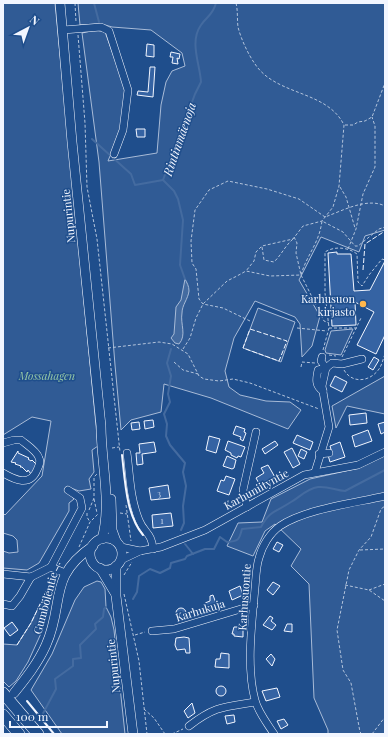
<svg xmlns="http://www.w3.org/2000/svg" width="388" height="737" font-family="'Playfair Display',serif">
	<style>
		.built { fill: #305b95; stroke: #a8bbd7 }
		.water { fill: #446ba0; stroke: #a8bbd7 }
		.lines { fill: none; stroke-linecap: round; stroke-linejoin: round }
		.stream { stroke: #446ba0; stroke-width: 2 }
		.building { fill: #3563a3; stroke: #f2f6ff }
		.minor-casing { stroke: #f2f6ff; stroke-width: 8 }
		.major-casing { stroke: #f2f6ff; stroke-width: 10 }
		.highway-casing { stroke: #f2f6ff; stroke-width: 12 }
		.path { stroke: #b3c4dc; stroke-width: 1; stroke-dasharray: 3 2; stroke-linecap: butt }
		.minor { stroke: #1f4e8c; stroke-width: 7 }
		.major { stroke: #1f4e8c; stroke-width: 9 }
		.highway { stroke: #1f4e8c; stroke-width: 11 }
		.fence { stroke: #f2f6ff; stroke-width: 1; stroke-dasharray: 5 2; stroke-linecap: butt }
		.wall { stroke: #f2f6ff; stroke-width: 2 }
		.poi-dot { fill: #ffb74d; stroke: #1f4e8c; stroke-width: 1.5 }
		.labels { text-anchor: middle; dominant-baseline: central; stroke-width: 3; stroke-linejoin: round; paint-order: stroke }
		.number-label { font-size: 9px; fill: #c3d1e8 }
		.street-label { font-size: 11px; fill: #f2f6ff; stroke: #1f4e8c }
		.poi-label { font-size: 11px; fill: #f2f6ff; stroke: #1f4e8c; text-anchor: end }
		.park-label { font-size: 11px; font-style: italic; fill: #97c8a6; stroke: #1f4e8c }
		.water-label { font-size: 12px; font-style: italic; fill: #f2f6ff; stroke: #1f4e8c }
	</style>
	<rect width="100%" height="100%" fill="#1f4e8c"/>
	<g class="built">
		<path d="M3,3H55L98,446L92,450L94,472L89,479L91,489L79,491L68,487L66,491L74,499L69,503V511L39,563L27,570L3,568V551L9,553L18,552L17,540L13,536L3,533V513L5,515L42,476L51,421L32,417L3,435Z"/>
		<path d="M78,3H385V230L365,236L359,252L321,237L299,280L320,316L312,346L302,357L300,324L295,317L255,301L234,338L225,371L229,387L240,395L266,401L290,402L301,410L288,429L211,398L164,384L161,412L131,420L121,430L115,365L99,162L82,33L96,30L105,32L126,90L120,131L108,161L157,153L161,105L166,82L172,71L185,66L182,53L151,30L112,27L102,24L80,25Z"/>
		<path d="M258,308L295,322L281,362L243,348Z"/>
		<path d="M353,329L341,355L326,353L325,350L331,331Z"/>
		<path d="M385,376V414L347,406L336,428L332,406Z"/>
		<path d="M385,455V734H328V730L314,698L309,584L291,566L301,549L275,524L265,531L253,556L227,546L238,523L262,522L271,499L310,479L359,468Z"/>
		<path d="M52,579L43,629L28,662L16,681L9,687L3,681V644L17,645L31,623Z"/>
		<path d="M97,581L101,582L105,589L106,607L111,617L114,630L125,734H62L31,690L52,654L75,600L84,587Z"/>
	</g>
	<path class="water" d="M185,279C187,283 189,286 189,291C188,299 182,305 182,313C180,324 187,335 179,344L175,343L171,338L174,334L176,307L181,300Z"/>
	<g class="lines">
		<g class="stream">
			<path d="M94,3L99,22"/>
			<path d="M92,139L131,174L135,185L163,180"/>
			<path d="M163,180L195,94L201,82C200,64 189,42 201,25C207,16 213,15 216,3"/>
			<path d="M163,180L174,191L178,199L183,220L180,265L185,279"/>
			<path d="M171,349L167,363L171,376L168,394L170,402L164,414L167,424L166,436L170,445L185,463L183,472L186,486L183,506L184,523L181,530"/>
			<path d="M185,544L193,554"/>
			<path d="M133,599L137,592L139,576L150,569L160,573L170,568L171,563L185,559L187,556L205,549H214L220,537L227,542C240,541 239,539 242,529L261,527C270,510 276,512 291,502C300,497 306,489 318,487C328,486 335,490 345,491L385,470"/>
			<path d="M39,721L56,689L55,679L73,666V659L81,658L80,645L96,629L95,624L103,617L104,609L106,607"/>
		</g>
	</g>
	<g class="building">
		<path d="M147,44L154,45V57L146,56Z"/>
		<path d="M171,52L180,54L179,59L177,58L178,64L172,63L173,57H170Z"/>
		<path d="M150,67H155L153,97L137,95L138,91L148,92Z"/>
		<path d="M136,129H145V137H137Z"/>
		<path d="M337,252V254H351L354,291L370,290L385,261V335L376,354L357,345L374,312L355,302L356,325L332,326L328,253Z"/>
		<path d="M374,357L379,360L373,370L368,367Z"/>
		<path d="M335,376L347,382L342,392L330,386Z"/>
		<path d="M366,413L367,423L350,425L349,415Z"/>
		<path d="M153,420L154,427L145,429L144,421Z"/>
		<path d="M139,422L140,429L132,430L131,423Z"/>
		<path d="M385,422V432L381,434L378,424Z"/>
		<path d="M236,426L245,429L244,432L246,433L243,441L240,439L241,437L233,434Z"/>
		<path d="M368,430L372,441L355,447L352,436Z"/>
		<path d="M297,435L313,442L310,450L293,443Z"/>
		<path d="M209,436L220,439L216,453L206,450Z"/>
		<path d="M228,441L245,447L241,457L238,456L237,458L231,455V453L225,450Z"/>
		<path d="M275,441L278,445L265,454L262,449Z"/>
		<path d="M154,442L156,452L142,454L143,464L137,465L136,453H140L139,444Z"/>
		<path d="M340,442L345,457L330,462L328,455L332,453L330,446Z"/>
		<path d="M292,448L300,464L293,468L284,452Z"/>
		<path d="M301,449L307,452L304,459L298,456Z"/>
		<path d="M18,451V453L29,458L28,459L31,461L32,460L36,464L38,463L31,474L28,470L27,472L22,467H20L21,466L15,464L16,463L11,462Z"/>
		<path d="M227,456L236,460L234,468L232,469L223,466Z"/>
		<path d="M268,465L276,479L261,487L256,478L264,473L261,468Z"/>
		<path d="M226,476L235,479L229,495L217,491L221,480L224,481Z"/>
		<path d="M168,485L170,498L151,500L149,488Z"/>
		<path d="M171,513L173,526L153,528L152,515Z"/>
		<path d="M277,542L283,545L279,552L273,549Z"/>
		<path d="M273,582L280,586L273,595L267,590Z"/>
		<path d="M240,586L243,595L232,600L229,591Z"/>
		<path d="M213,595L217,606L207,609L205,603L210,601V596Z"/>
		<circle cx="181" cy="613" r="5"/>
		<path d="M270,616L273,618L271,621L276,625L272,630L263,625Z"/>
		<path d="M12,622L18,630L10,636L4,628Z"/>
		<path d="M287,624H292V632L284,631Z"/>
		<path d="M234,627H243V637L234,636V634H232Z"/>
		<path d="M184,637L189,638L190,653H186L185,649L177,650L175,645L176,638Z"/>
		<path d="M221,653L229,654V668L215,667L216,659H220Z"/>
		<path d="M271,654L275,659L272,666L266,659Z"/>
		<circle cx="221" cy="691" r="5"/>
		<path d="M277,688L280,697L266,701L262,691Z"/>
		<path d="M192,703L195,713L188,718L184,711Z"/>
		<path d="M234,715L235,722L227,724L225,716Z"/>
		<path d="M284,719L288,725L281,729L277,721Z"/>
	</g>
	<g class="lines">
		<g class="minor-casing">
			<g id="minor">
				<path d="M63,30L101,27L109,31L128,90L123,130L114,154"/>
				<path d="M322,357L321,361L326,368L318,370C316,379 315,386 323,391"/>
				<path d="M3,443L14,440H21C27,445 37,451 39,458C41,462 39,466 37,470C30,487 15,480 3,473"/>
				<path d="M127,453C130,476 130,498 139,520C144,533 152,533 153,549"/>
				<path d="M319,454L329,453"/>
				<path d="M315,472L329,427L322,386L326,368L332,363L342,364L362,359"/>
				<path d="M247,507L243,490L256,432"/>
				<path d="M121,547L140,551"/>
				<path d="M121,560L140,551L161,547L205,530L304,475L358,465L385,452"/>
				<path d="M51,567L82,508L80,498L68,490"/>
				<path d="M3,574L31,577L51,567L65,573"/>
				<path d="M3,604L12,606L20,596L31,577"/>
				<path d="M152,631L174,629L254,605"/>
				<path d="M189,726C215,706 224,707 255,702"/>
				<path d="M274,734C267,723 258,712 255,700C246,667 252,622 255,588C256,578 256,567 259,558C262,546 270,533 280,526C305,509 355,503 385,496"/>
			</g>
		</g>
		<g class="major-casing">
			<g id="major">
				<path d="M60,3L72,142L101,426C101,463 112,503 102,539"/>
				<path d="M111,499L112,530L116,541"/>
				<circle cx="106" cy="554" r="16"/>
				<path d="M116,566V596L133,734"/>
				<path d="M100,568L115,593"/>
				<path d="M14,693C26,678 38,663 46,645C65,603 47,577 93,546"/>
			</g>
		</g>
		<g class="highway-casing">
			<g id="highway">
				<path d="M3,693L38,734"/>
				<path d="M3,715L19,734"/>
			</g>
		</g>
		<g class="path">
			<path d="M75,3L76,22"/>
			<path d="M226,3H231"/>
			<path d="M236,3C238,11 237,19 238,27C241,39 248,54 255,64C276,96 327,90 344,125L339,186L333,207L322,221L303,226L293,239L262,246L256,252L254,261L246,271"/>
			<path d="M78,35L85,123L87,187L97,239L120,452"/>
			<path d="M345,125H353L358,122L365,121L372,117L385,83"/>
			<path d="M340,187L346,197L355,228"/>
			<path d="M294,237L297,243L296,253L301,275"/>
			<path d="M262,247L264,260L274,262C282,254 285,246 293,239"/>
			<path d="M348,249L356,229L363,194L375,167V126L372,117"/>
			<path d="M301,275C307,254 319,244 322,221L343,232L355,246H358L379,229L385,227"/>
			<path d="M250,321L223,308L203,304L199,299L196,269L192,263L191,241L195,210L209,190L228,181L267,189L299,199L325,217C342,211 367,197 385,206"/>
			<path d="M297,328L327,331"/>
			<path d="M357,328H329L325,293V252C334,246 348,247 357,254L358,282L362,286L369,275L382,259L385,260"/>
			<path d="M108,348L159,342L172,344L188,354L199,376L204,379L219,381L233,379L250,383L319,409"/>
			<path d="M183,349L190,338L196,318L203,304L227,281L237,276L246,271L270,276L301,275L324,321L329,323"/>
			<path d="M323,350L329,328"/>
			<path d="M329,355L336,356"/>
			<path d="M342,357L361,318"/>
			<path d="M174,362L183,370L198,374"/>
			<path d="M301,367L302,362L315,363"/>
			<path d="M344,370C352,384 370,382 379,369C382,365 383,359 385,354"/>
			<path d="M112,448L119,447"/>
			<path d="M94,499L97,513"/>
			<path d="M126,505L131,541"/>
			<path d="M89,510L94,498V477L97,474"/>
			<path d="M87,513V517L90,522"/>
			<path d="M120,513L127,514"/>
			<path d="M79,547L90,522L98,514"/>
			<path d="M360,550L385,549"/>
			<path d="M124,575L132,562"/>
			<path d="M345,585L369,590L385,601"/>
			<path d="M369,590L385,584"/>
			<path d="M124,594L139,661L147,734"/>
			<path d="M135,635L145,632"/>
			<path d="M144,709L154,718L165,734"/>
			<path d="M172,734L183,729"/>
			<path d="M362,734L360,732L351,683L343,670L337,630L349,570L359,550L371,537L381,509L385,506"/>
			<path d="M372,734L385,717"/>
		</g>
		<use href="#minor" class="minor"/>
		<use href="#major" class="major"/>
		<use href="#highway" class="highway"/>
		<g class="fence">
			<path d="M363,270L365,244L385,231"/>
			<path d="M250,329L287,341L279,361L243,348Z"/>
			<path d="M17,645L31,623L60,563"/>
		</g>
		<g class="wall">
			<path d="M122,455C125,480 126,515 143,535"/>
			<path d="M27,701L54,734"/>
		</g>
	</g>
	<circle class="poi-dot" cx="363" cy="304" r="4"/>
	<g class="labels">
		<g class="number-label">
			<text x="159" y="493">3</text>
			<text x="162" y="520">1</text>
		</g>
		<g class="street-label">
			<text transform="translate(68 216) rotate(-96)">Nupurintie</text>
			<text transform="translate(256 489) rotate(-29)">Karhuniityntie</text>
			<text transform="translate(244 597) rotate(-86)">Karhusuontie</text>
			<text transform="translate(45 603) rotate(-75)">Gumbölentie</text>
			<text transform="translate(200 610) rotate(-17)">Karhukuja</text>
			<text transform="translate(113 666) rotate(-96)">Nupurintie</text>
		</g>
		<g class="poi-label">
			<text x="355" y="298">Karhusuon<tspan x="355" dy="13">kirjasto</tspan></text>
		</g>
		<g class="park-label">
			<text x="47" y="375">Mossahagen</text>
		</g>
		<g class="water-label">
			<text transform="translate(179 139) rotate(-71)">Rintinmäenoja</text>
		</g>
	</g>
	<rect width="388" height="737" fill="none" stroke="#f2f6ff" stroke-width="8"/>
	<g transform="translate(28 28) rotate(41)" stroke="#1f4e8c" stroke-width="3" paint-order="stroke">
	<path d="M0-3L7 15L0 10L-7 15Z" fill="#f2f6ff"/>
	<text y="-6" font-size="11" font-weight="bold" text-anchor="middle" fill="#f2f6ff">N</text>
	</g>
	<path d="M10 721v6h97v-6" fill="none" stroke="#f2f6ff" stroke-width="2"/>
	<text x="16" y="721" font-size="12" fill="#f2f6ff" stroke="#1f4e8c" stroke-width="3" paint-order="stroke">100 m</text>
</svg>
